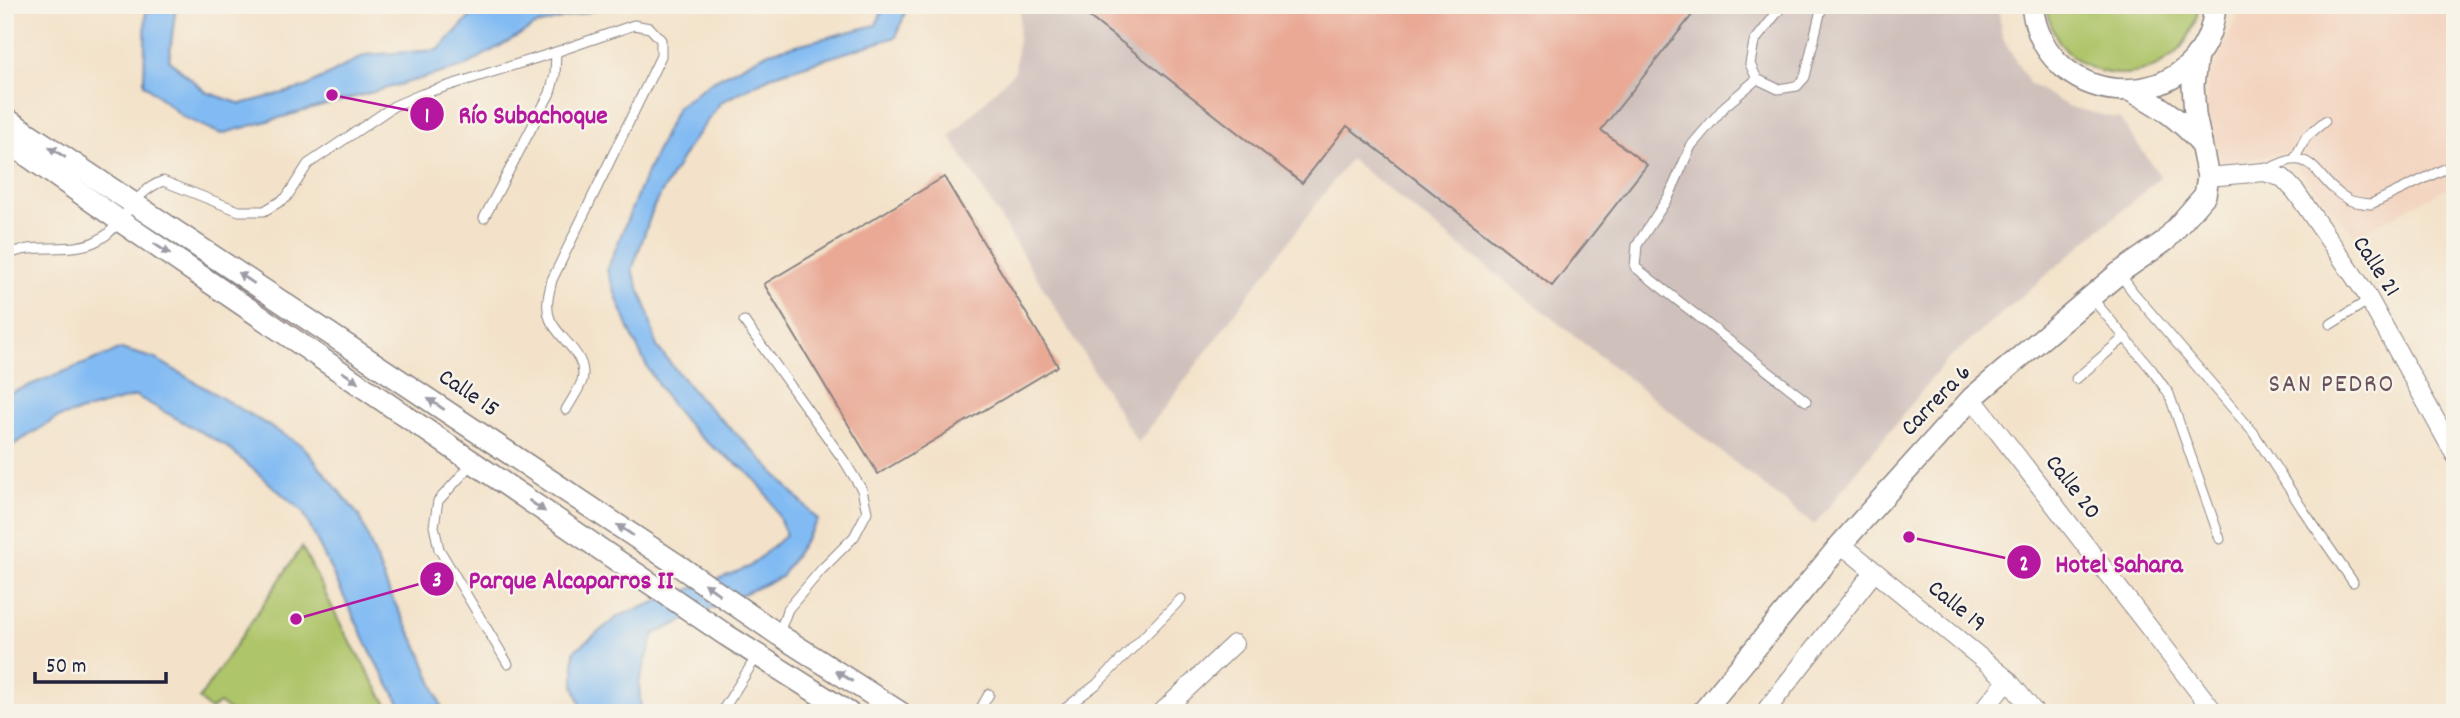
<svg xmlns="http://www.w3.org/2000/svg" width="2460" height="718" font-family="Dekko,sans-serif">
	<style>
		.built { fill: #f3d4bf }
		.industrial { fill: #cfc0bb }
		.green { fill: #afc56a; stroke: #687452; stroke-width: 2 }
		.water { fill: #82bbf3; stroke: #526e97; stroke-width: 2 }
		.building { fill: #e9a995 }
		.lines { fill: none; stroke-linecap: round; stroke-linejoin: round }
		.service-casing { stroke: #8a8282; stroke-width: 11 }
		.minor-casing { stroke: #8a8282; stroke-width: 20 }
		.tertiary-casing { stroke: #8a8282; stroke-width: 24 }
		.service { stroke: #fff; stroke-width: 9 }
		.minor { stroke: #fff; stroke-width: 18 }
		.tertiary { stroke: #fff; stroke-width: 21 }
		.oneway { fill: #9c9ca7 }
		.labels { text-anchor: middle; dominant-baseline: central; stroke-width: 5; stroke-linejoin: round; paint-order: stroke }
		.street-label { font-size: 24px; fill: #22223b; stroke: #f7f3e8 }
		.neighbourhood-label { font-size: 26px; letter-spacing: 2px; fill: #68515a; stroke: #f7f3e8 }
		.leader { fill: none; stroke: #b5179e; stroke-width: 2.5 }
		.callout-dot { fill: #b5179e; stroke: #f7f3e8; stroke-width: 2.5 }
		.mark-label { font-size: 21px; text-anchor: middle; font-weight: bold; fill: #fff }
		.callout-label { font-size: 26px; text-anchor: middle; font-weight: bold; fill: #b5179e; stroke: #f7f3e8; stroke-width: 5; stroke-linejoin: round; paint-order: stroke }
	</style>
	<rect width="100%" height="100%" fill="#f7f3e8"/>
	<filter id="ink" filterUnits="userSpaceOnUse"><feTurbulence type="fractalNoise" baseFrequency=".0143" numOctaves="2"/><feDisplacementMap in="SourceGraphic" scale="14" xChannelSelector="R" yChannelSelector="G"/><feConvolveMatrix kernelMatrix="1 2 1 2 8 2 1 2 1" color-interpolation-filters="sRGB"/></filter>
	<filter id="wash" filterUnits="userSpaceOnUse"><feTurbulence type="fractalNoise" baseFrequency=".00686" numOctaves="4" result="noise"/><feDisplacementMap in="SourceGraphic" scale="28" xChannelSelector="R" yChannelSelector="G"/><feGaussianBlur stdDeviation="1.57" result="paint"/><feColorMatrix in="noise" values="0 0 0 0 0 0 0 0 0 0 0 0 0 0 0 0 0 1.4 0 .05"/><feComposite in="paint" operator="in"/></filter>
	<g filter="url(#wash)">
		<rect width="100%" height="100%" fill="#f3e2c9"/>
		<path class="built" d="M2243,5H2455V184L2355,236L2285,153L2222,164L2205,111L2208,80Z"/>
		<path class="industrial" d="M1021,5H1998L2002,37L2029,83L2069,107L2120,119L2161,177L1946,361L1814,525L1350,159L1138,443L950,136L1015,71Z"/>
		<g class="green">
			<path d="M2047,5H2199C2185,99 2055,95 2047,5Z"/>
			<path d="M302,547L344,631L392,713H232L219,703L210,710L199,699Z"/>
		</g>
		<g class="water">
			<path d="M146,5H176L169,60L206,92L241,104L306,87L365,55L438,50L477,10L500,5H614L537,25L463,67L221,134L183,117L144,84Z"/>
			<path d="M885,5H908L896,37L774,75L721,102L689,146L654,206L632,270L647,309L657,347L699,398L756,453L818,520L781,577L654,634L639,683L641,713H584L574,686V651L619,616L749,567L786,535C777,511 767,489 747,472C731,458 711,448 696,433C649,385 628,331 607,270L642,183L677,107L711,82L769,52L876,25Z"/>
			<path d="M121,349L156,359L303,446L360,517L390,594L420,651L444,713H406L375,661L303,512L226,446L136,396L57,418L5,450V395Z"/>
		</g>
		<g id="blocks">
			<g class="building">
				<path d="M1074,5H1700L1601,130L1647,165L1552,286L1347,126L1302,183Z"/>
				<path d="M944,177L1058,366L878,474L764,284Z"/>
			</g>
		</g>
	</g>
	<g filter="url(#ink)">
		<use href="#blocks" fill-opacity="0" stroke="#8a8282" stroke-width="2"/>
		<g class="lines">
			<g class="service-casing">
				<g id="service">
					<path d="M1783,5L1754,42L1750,64L1757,79L1778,89L1797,86L1805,77L1822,5"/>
					<path d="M556,52L634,25L650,28L661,40V56L552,280C549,293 545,306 550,319C558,339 589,355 582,381C578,391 571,401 566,410"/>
					<path d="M1757,79L1725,106L1691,146L1669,196L1637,245L1635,267L1806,401"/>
					<path d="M2295,158L2306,137L2325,121"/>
					<path d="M2266,171C2317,140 2312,181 2349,200C2356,203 2363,203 2371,204L2455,164"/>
					<path d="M5,256C34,240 72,256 100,239C125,225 131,193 163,181L239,211H264L286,198L308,164L394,106L422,94L556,52L555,75L550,93L484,218"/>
					<path d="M2119,273L2133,292L2253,432L2303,510L2353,582"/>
					<path d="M2091,297L2152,370L2169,394L2220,539"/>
					<path d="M744,321L845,462L862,490L867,512L854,537L821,570L788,609L779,633"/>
					<path d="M2331,324L2369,300"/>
					<path d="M2076,379L2125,337"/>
					<path d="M473,463L438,501L434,526L439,549L508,664"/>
					<path d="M721,713L757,656"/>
					<path d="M978,713L989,694"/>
					<path d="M1059,713L1097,684L1181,599"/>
				</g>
			</g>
			<g class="minor-casing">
				<g id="minor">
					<path d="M2208,177L2264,172L2283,178L2296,192L2365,292L2455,455"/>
					<path d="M1972,398L2211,708"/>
					<path d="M1841,544L2008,680L2035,713"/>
					<path d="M1161,713L1234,644"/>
					<path d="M1764,713L1874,572"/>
					<path d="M1981,713L2008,680"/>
				</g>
			</g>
			<g class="tertiary-casing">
				<g id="tertiary">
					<path d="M2032,5C2045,119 2208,117 2215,5"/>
					<path d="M2131,91C2160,105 2180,120 2201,143"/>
					<path d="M5,118L682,568L779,635L901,713"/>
					<path d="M5,140L120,221L726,635L849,713"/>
					<path d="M1702,713L1841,544L1972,398L2119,273L2165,241L2205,195L2208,177L2195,115L2193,85L2197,55"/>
				</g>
			</g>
			<use href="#service" class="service"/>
			<use href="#minor" class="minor"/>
			<use href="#tertiary" class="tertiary"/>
		</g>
		<defs><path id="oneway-solid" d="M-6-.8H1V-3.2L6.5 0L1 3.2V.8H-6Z" transform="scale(1.75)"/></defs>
		<g class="oneway">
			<use href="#oneway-solid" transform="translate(57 152) rotate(-147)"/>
			<use href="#oneway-solid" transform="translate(162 249) rotate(34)"/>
			<use href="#oneway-solid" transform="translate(246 278) rotate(-146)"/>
			<use href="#oneway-solid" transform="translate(350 377) rotate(34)"/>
			<use href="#oneway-solid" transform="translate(436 404) rotate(-146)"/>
			<use href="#oneway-solid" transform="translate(537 506) rotate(35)"/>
			<use href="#oneway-solid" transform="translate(625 530) rotate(-146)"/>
			<use href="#oneway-solid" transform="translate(712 589) rotate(-145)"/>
			<use href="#oneway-solid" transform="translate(844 676) rotate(-148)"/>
		</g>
	</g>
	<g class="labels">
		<g class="street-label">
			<text transform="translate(2375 267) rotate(57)">Calle 21</text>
			<text transform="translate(468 394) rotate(34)">Calle 15</text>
			<text transform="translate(1937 401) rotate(-46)">Carrera 6</text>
			<text transform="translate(2072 488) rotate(52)">Calle 20</text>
			<text transform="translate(1956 607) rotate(39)">Calle 19</text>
		</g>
		<g class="neighbourhood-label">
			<text x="2332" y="385">SAN PEDRO</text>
		</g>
	</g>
	<path class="leader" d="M332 95L427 114M1909 537L2024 562M296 619L437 579"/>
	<g class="callout-dot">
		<circle cx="332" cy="95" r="7"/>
		<circle cx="1909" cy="537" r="7"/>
		<circle cx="296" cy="619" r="7"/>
		<circle cx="427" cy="114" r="18"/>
		<circle cx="2024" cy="562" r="18"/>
		<circle cx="437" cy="579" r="18"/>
	</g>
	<g class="mark-label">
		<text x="427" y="122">1</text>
		<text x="2024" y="570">2</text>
		<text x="437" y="586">3</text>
	</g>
	<g class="callout-label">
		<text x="533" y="123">Río Subachoque</text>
		<text x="2119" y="572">Hotel Sahara</text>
		<text x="571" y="588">Parque Alcaparros II</text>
	</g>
	<rect width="2460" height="718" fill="none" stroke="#f7f3e8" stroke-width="28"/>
	<path d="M35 672v10h131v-10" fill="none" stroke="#22223b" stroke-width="3.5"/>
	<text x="46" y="672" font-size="21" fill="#22223b" stroke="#f7f3e8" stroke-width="5" paint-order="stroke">50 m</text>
</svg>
